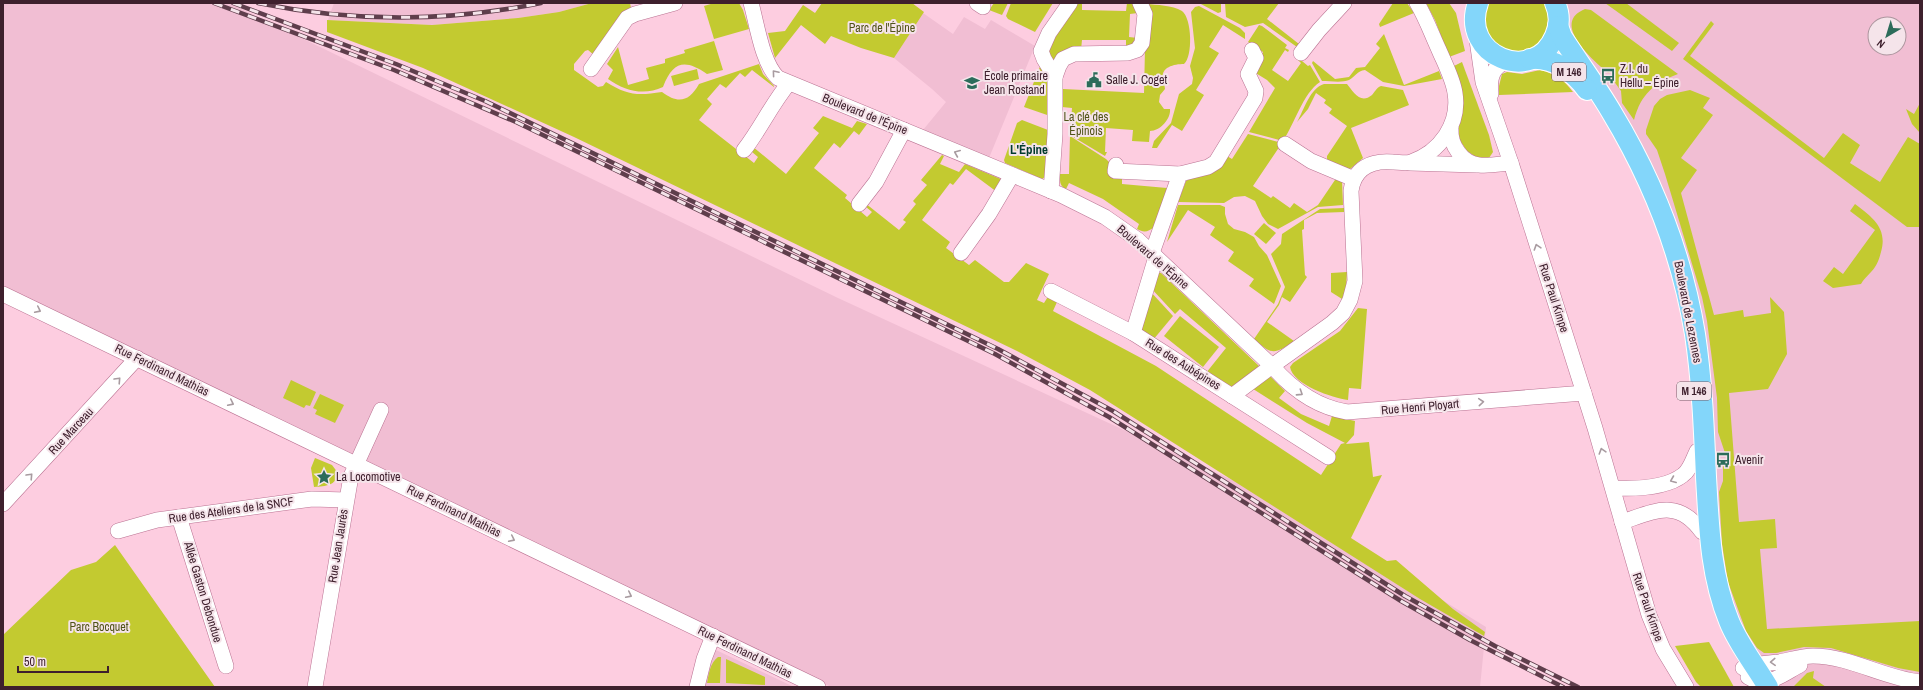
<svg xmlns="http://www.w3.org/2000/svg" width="1923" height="690" font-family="'Archivo Narrow',sans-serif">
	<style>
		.built { fill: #f1bed3; fill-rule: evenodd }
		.green { fill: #c3ca30 }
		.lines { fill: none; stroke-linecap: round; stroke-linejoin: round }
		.minor-casing { stroke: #ba7292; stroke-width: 16 }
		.major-casing { stroke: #fff; stroke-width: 22 }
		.minor { stroke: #fff; stroke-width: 15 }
		.major { stroke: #83d6fa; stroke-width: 20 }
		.rail-casing { stroke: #5f3e4c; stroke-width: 4.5 }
		.rail { stroke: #f5e4ea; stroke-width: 3; stroke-dasharray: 9; stroke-linecap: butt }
		.oneway { stroke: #a89ba0 }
		.labels { text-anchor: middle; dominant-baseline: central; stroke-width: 4; stroke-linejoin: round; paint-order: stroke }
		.shield { fill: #f5e4ea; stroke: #755b66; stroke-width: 1 }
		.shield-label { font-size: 11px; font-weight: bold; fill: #3e202d }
		.park-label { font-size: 12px; fill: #505318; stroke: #f5e4ea }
		.poi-label { font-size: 12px; fill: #3e202d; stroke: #f5e4ea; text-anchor: start }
		.street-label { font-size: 12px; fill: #3e202d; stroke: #f5e4ea }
		.neighbourhood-label { font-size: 13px; font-weight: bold; fill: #013b2e; stroke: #f5e4ea }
	</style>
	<rect width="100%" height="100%" fill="#fdcde0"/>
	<g class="built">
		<path d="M3,3H229L838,298L1293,508L1486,627L1480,687H831L3,287Z"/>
		<path d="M334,3H592L559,12L518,18L432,25L328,20Z"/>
		<path d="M1518,3H1920V687H1752L1726,639L1713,601L1691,351L1664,232L1585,79ZM1875,24H1899V48H1875Z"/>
		<path d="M923,13L953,34L964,17L985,29L991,20L1035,46L989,158L923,130L946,102L932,89L894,58Z"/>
		<path d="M716,650L794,687H703L710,663Z"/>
	</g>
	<g class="green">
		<path d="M592,3H630L631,8L594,55L588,50L585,51L574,64V70L598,87L603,86L606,82C627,95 637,96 662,92C678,104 689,102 699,84L759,64L763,74L774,86V87L752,70L745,77L740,73L726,88L720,84L707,99L712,104L699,120L754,163L758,157L752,152V146L786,174L819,133L813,128L823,116L852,128L857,121L867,124L859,135L854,131L840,148L834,143L814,168L847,195L845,198L867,217L872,212L866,207L865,203L899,230L906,222L903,220L916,204L913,201L927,185L921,180L942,155L944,156L940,164L959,172L965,164L1003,180L997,192L966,169L953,185L950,183L922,220L950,242L946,248L969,265L975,260L1004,282H1009L1026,263L1049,274L1037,300L1044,303L1049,295L1057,302L1053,311L1156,366L1321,475L1341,444L1345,443L1307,423L1250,387L1269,375L1285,391L1279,398L1301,414L1329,426L1332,416L1355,421L1354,435L1346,444L1369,442L1373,477L1382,475L1351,538L1387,561L1396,560L1453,609L1485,632L1484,636L1420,599L1090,390L1017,351L574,137L423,68L327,32V20L432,25L518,18L559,12Z"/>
		<path d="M714,3H739L743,10L749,29L714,39L704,6Z"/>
		<path d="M822,3H912L924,12L894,58L861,48L831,36L825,44L801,25L775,58L768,33L785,31L803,5L815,13Z"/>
		<path d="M994,3H1008L1002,15L989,10Z"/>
		<path d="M1011,3H1053L1035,32L1008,19L1006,16Z"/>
		<path d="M1076,3H1082V10L1126,11L1127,3L1135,4L1138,13L1130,14L1129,37L1138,38L1136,44L1126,49V40H1082L1081,50L1054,66L1046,49Z"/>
		<path d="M1199,3H1221V12L1218,13Z"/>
		<path d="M1225,3H1279L1267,19L1299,44L1297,47L1263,23L1245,27L1226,17Z"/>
		<path d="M1393,3H1407L1414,13L1380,27L1379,24Z"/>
		<path d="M1426,3H1449L1456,13L1465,51L1449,57L1435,20Z"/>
		<path d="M1484,3H1548L1552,22L1542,44L1520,55L1490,44L1481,12Z"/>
		<path d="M1605,3H1626L1679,43L1672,51Z"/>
		<path d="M1146,4C1157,5 1172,5 1182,11C1192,18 1193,57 1184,64C1174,64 1160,67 1163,80C1163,83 1165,86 1165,89L1160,95L1159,102L1164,109H1170C1171,119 1160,131 1150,131L1149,142L1132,141L1133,130L1106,128L1105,152H1107L1105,156L1070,135L1072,108L1062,107L1063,89L1144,93Z"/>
		<path d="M1199,6L1240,28L1245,33V39L1223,25L1209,47L1219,53L1196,90L1204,95L1182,131L1172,125L1157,148H1152L1154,141L1171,123L1179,94L1192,84L1193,78L1190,66L1195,48L1191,12L1195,7Z"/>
		<path d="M1585,9L1591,10L1678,74C1654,83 1641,94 1634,120L1622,103L1621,91L1613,80L1615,78L1611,72L1608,73C1593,60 1550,23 1585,9Z"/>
		<path d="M1711,21L1714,24L1690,56L1824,158L1843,133L1860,145L1850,163L1880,182L1908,137L1920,144V227H1907L1683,59Z"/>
		<path d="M1259,25L1262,26L1287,45L1285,48L1289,50L1288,52L1285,50L1272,70L1288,81L1301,63L1295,57L1296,56L1308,66L1310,65L1320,82C1303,93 1294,125 1283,141L1249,132L1275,88L1267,80L1254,72L1263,52L1248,42Z"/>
		<path d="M1384,34L1404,85L1439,71L1442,79L1404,86L1383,82L1365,70C1357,71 1355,77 1349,80C1342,83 1330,81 1322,81L1312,63L1313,61L1335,79L1349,77L1356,68L1365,67L1380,48L1376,44Z"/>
		<path d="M714,41L723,70L707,74C685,59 673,61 663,87C644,96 625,91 608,79L613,70L607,64L618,47L628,85L649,79L646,68L665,63V59L685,53L684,50Z"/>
		<path d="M1462,62L1489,135L1493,152L1489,158L1482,159L1476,157L1467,151L1459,139L1452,67Z"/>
		<path d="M1041,64L1051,81L1050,116L1024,107Z"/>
		<path d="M697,69L699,79L674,86L671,76Z"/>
		<path d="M1540,70C1556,74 1564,80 1573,92L1499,95V86L1502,74L1507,72L1522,74Z"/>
		<path d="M1324,84H1347C1353,91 1360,105 1372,95C1375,92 1376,88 1381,86L1403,90L1409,105L1351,128L1363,158L1350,169L1341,167L1327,160V156L1347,126L1329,113L1332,109L1324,103L1326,100L1316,93L1308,109L1297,122C1304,110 1310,88 1324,84Z"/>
		<path d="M1690,90L1710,98L1703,108L1713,115L1681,158L1697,170L1681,193L1714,315L1743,310L1744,317L1771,313L1770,297L1784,312L1787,354L1768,389L1729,393L1739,522L1775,519L1777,548L1760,549L1767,629L1920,621V672L1898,668L1831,648L1804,647L1776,653H1764L1757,648L1746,631L1728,582L1722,544L1719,492L1723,481V463H1726V456L1718,432L1717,398L1707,321L1702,297L1665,174L1657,150L1646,134V130L1654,106L1660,99L1667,95Z"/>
		<path d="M1920,103V133L1912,124L1906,109L1914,114Z"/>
		<path d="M1022,120L1048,130L1045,177L1042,179L1005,163L1004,160L1017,123Z"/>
		<path d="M1248,134L1282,143L1253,186L1271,198L1273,196L1290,208L1294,203L1307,212L1318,205L1337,177L1342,180L1343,205L1318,207L1278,229L1268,224L1262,216L1255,201L1245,196L1234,197L1224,203L1178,202L1186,181L1227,156L1232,159Z"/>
		<path d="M1070,136L1106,159L1122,175V184L1167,188L1154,227C1148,232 1144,233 1137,229L1139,224L1103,199L1069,183L1066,189C1059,186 1060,180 1060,174H1069Z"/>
		<path d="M1855,204C1872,217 1888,228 1881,252C1880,256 1878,263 1875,267C1871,273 1865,277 1861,284L1833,288L1823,281L1834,267L1843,274L1875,230L1850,211Z"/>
		<path d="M1178,205H1220L1225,207V214L1228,224L1234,229L1245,232L1254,237L1259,246L1267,255L1281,286L1274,304L1249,286L1254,279L1228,261L1234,252L1210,235L1215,227L1188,210L1167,242Z"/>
		<path d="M1344,208V212L1317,213L1304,220V229L1302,230L1305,275L1307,277L1290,302L1282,297L1279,305L1267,322L1294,341C1274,355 1272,355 1254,339L1278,304L1285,287L1271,254L1281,244L1282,234L1320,209Z"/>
		<path d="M1264,223L1276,233L1266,244L1254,234Z"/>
		<path d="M1347,272L1346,288L1342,299L1331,292V273Z"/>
		<path d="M1158,273H1161L1259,366L1258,369L1232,388L1206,373L1226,348L1180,309L1175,314L1150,287Z"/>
		<path d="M1149,290L1173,316L1153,340L1141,333Z"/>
		<path d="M1358,308L1367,309L1361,389L1349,388L1348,400C1333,398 1293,385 1290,367L1293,363L1340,331Z"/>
		<path d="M1180,316L1219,347L1203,367L1164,336Z"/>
		<path d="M291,380L316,392L310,406L306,405L304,408L283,398Z"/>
		<path d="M320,394L344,405L335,423L315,414L317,410L313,408Z"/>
		<path d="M315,458L332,465L338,473C336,486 326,486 314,487L311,468Z"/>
		<path d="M115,545L215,687H3V635L71,570L96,562Z"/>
		<path d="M1709,642L1734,687H1701L1696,682L1675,646Z"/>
		<path d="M718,657H721L720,683H707C709,673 710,663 718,657Z"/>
		<path d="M726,659L765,677V685L726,683Z"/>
		<path d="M1814,671L1813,678L1826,687H1793L1807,673Z"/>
	</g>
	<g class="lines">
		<g class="minor-casing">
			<g id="minor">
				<path d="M751,3C757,24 762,63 778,78L1061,195L1105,217L1138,240L1272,366L1332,323L1343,313L1350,300L1355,281L1351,191C1354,168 1371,160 1393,162C1398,162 1406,164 1411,162C1440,152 1460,124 1455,93C1453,79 1445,64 1439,50C1432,35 1426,18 1417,3"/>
				<path d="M977,3L983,7"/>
				<path d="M1476,33L1483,82L1511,163L1595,428L1649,615L1663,649L1686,687"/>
				<path d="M1301,53L1319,30L1344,3"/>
				<path d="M591,69L627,18L635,14L675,3"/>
				<path d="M1055,77L1044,59L1041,51L1049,33L1070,3"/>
				<path d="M1491,94C1489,79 1492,66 1508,61"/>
				<path d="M1451,129C1450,145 1462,163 1479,165C1489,166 1500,164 1511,163"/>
				<path d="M1285,144L1311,161L1354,179"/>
				<path d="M744,150C761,128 771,105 789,83"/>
				<path d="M1410,163L1476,165"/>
				<path d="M1116,165L1115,171L1180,174"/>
				<path d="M1051,191L1055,134V77L1059,66L1063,59L1074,54L1128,53L1137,50L1142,43L1145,14L1140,3"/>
				<path d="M859,204L876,182L904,130"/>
				<path d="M961,253L989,214L1012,175"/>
				<path d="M1152,253L1180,174L1208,167L1216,162L1255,98L1256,91L1248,74L1256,58L1252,50"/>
				<path d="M1051,291L1133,333L1328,457"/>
				<path d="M3,294L818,687"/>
				<path d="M1133,333L1156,257"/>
				<path d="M1232,396L1272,366C1292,389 1316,407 1347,412L1584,393"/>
				<path d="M1613,488C1634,489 1665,489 1683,475C1690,470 1693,459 1697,451"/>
				<path d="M3,504L137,358"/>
				<path d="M179,517L226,666"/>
				<path d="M1622,522C1655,511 1678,498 1702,532"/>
				<path d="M118,531L157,520L312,499L346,500"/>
				<path d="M1743,668C1756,663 1766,664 1779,662C1790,660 1802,656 1813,656C1850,656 1883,678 1920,682"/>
				<path d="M1748,677C1767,689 1783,674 1800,665"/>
				<path d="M315,687L351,476L381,410"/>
				<path d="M697,687L704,659L713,636"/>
			</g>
		</g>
		<g class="major-casing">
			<g id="major">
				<path d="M1478,3C1459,56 1534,86 1555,36C1560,25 1560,14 1555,3"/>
				<path d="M1558,26L1562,37C1578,62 1597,87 1612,113C1653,181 1682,255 1695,334C1702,381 1704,429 1706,477C1709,526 1710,574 1729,621C1738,644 1755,665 1768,687"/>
				<path d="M1530,59C1554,57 1574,72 1587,90"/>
			</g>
		</g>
		<use href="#minor" class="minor"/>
		<use href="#major" class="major"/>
		<g class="rail-casing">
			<g id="rail">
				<path d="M214,3L394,70L516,122L995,354L1109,417L1401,601L1470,640L1563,687"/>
				<path d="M233,3L396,64L485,101L998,349L1113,411L1405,596L1495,646L1578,687"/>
				<path d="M258,3C351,22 448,22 541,3"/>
			</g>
		</g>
		<use href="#rail" class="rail"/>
	</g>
	<defs><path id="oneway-chevron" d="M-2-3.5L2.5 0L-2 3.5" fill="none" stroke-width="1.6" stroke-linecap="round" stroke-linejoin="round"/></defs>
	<g class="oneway">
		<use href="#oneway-chevron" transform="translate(775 73) rotate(-130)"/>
		<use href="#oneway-chevron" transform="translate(957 153) rotate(-157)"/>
		<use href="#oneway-chevron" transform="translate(1537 247) rotate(-108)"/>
		<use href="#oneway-chevron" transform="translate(38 310) rotate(26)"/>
		<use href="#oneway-chevron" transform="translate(118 380) rotate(-47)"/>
		<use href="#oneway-chevron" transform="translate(1300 393) rotate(33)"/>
		<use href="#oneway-chevron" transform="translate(1481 402) rotate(-5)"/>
		<use href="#oneway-chevron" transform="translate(231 403) rotate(26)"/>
		<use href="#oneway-chevron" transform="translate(1602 451) rotate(-107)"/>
		<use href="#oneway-chevron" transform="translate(30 476) rotate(-47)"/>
		<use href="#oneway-chevron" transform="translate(1673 480) rotate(158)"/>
		<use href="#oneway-chevron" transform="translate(512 539) rotate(26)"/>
		<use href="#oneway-chevron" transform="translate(629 595) rotate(26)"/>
		<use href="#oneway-chevron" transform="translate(1773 662) rotate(177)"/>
	</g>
	<defs>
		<g id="bus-bare" transform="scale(1.2)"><path d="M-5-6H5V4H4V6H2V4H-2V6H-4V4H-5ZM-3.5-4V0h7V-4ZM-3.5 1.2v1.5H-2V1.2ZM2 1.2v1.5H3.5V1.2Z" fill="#2c6c5a" stroke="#f5e4ea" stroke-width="2.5" paint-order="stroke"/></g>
		<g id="civic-bare" transform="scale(1.2)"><path d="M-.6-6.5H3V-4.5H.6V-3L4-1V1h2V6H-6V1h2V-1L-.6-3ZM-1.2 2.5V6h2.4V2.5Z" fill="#2c6c5a" stroke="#f5e4ea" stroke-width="2.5" paint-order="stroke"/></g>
		<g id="school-bare" transform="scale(1.2)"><path d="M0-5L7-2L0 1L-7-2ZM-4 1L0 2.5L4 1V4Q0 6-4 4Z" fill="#2c6c5a" stroke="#f5e4ea" stroke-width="2.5" paint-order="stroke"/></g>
		<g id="sight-bare" transform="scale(1.2)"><path d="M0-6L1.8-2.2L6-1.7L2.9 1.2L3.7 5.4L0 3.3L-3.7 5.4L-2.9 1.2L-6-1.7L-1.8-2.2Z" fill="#2c6c5a" stroke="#f5e4ea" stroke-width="2.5" paint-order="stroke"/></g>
	</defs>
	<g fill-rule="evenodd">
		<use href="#bus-bare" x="1608" y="76"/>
		<use href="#civic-bare" x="1094" y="80"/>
		<use href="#school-bare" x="972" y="83"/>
		<use href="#bus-bare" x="1723" y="460"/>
		<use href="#sight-bare" x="324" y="477"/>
	</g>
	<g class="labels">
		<g class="shield">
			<rect x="1552" y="63" width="34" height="18" rx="3"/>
			<rect x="1677" y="382" width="34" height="18" rx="3"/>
		</g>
		<g class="shield-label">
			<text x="1569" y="72">M 146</text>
			<text x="1694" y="391">M 146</text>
		</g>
		<g class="park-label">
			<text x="882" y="28">Parc de l'Épine</text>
			<text x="1086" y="117">La clé des<tspan x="1086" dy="14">Épinois</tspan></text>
			<text x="99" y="627">Parc Bocquet</text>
		</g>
		<g class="poi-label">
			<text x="1620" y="69">Z.I. du<tspan x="1620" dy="14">Hellu – Épine</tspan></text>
			<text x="984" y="76">École primaire<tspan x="984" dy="14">Jean Rostand</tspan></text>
			<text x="1106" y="80">Salle J. Coget</text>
			<text x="1735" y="460">Avenir</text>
			<text x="336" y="477">La Locomotive</text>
		</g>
		<g class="street-label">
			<text transform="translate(865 114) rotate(22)">Boulevard de l'Épine</text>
			<text transform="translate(1153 257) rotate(41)">Boulevard de l'Épine</text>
			<text transform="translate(1554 298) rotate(72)">Rue Paul Kimpe</text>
			<text transform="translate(1688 312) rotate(79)">Boulevard de Lezennes</text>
			<text transform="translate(1183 364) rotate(32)">Rue des Aubépines</text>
			<text transform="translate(162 370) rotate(26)">Rue Ferdinand Mathias</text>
			<text transform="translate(1420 407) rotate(-5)">Rue Henri Ployart</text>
			<text transform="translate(71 431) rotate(-47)">Rue Marceau</text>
			<text transform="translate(231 510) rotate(-8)">Rue des Ateliers de la SNCF</text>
			<text transform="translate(454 511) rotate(26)">Rue Ferdinand Mathias</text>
			<text transform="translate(338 546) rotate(-81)">Rue Jean Jaurès</text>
			<text transform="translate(203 592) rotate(73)">Allée Gaston Debondue</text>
			<text transform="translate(1648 607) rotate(71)">Rue Paul Kimpe</text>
			<text transform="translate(745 652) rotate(26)">Rue Ferdinand Mathias</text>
		</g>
		<g class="neighbourhood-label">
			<text x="1029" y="149">L'Épine</text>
		</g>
	</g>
	<rect width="1923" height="690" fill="none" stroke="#3e202d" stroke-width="8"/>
	<g transform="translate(1887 36) rotate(218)"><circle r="19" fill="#f5e4ea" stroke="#ac969e"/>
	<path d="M0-3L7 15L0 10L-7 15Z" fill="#2c6c5a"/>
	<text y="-6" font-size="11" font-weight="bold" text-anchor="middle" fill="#3e202d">N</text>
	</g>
	<path d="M18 666v6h90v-6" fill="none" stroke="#3e202d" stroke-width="2"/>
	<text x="24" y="666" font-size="12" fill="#3e202d" stroke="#f5e4ea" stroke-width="3" paint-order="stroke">50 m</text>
</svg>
